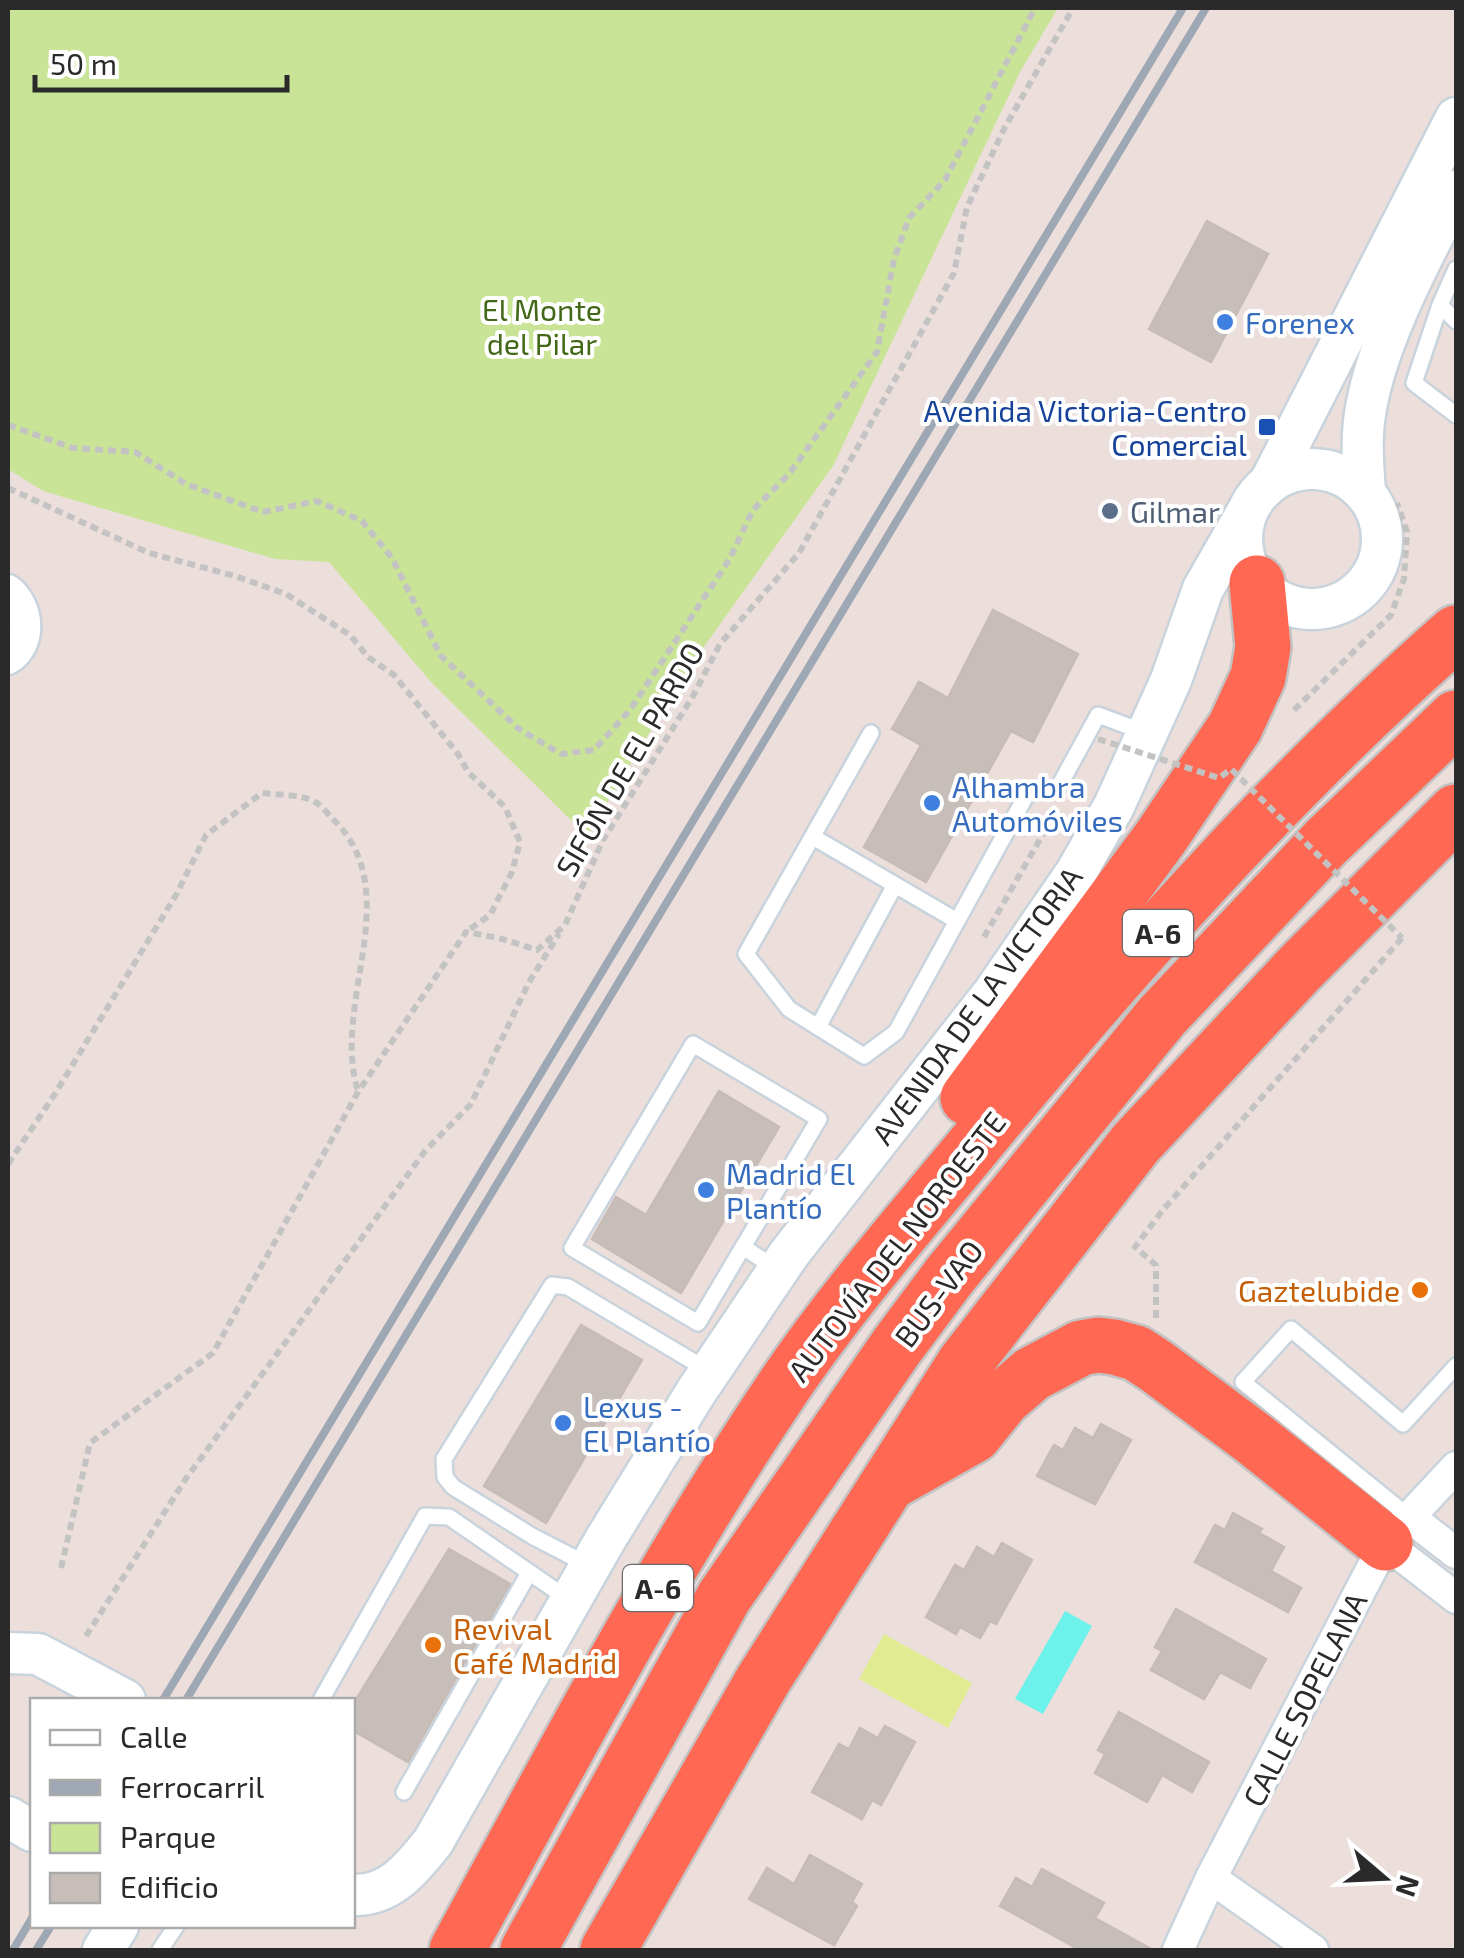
<svg xmlns="http://www.w3.org/2000/svg" width="1464" height="1958" font-family="'Exo 2',sans-serif">
	<style>
		.green { fill: #c9e496 }
		.pitch { fill: #e1ec92 }
		.water { fill: #6cf1eb }
		.building { fill: #c7beba; stroke: #c7bbb5; stroke-width: 2.5 }
		.lines { fill: none; stroke-linecap: round; stroke-linejoin: round }
		.service-casing { stroke: #c9d3dc; stroke-width: 20 }
		.minor-casing { stroke: #c9d3dc; stroke-width: 35 }
		.tertiary-casing { stroke: #c9d3dc; stroke-width: 45 }
		.motorway-casing { stroke: #c3c3c3; stroke-width: 60 }
		.path { stroke: #c3c3c3; stroke-width: 6; stroke-dasharray: 8 5; stroke-linecap: butt }
		.service { stroke: #fff; stroke-width: 15 }
		.minor { stroke: #fff; stroke-width: 30 }
		.tertiary { stroke: #fff; stroke-width: 40 }
		.motorway { stroke: #ff6853; stroke-width: 55 }
		.rail { stroke: #9ea8b4; stroke-width: 8 }
		.path-bridge { stroke: #c3c3c3; stroke-width: 6; stroke-dasharray: 8 5; stroke-linecap: butt }
		.shop-dot { fill: #3f7fe0; stroke: #fff; stroke-width: 4 }
		.transit-dot { fill: #1a4fb4; stroke: #fff; stroke-width: 4 }
		.service-dot { fill: #5c6f8a; stroke: #fff; stroke-width: 4 }
		.food-dot { fill: #e8710a; stroke: #fff; stroke-width: 4 }
		.labels { text-anchor: middle; dominant-baseline: central; stroke-width: 8; stroke-linejoin: round; paint-order: stroke }
		.shield { fill: #fff; stroke: #6a6a6a; stroke-width: 2.5 }
		.shield-label { font-size: 28px; font-weight: bold; fill: #2a2a2a }
		.park-label { font-size: 30px; fill: #426818; stroke: #fff }
		.shop-label { font-size: 30px; fill: #366cbe; stroke: #fff; text-anchor: start }
		.transit-label { font-size: 30px; fill: #164399; stroke: #fff; text-anchor: end }
		.service-label { font-size: 30px; fill: #4e5e75; stroke: #fff; text-anchor: start }
		.street-label { font-size: 30px; fill: #2a2a2a; stroke: #fff }
		.food-label { font-size: 30px; fill: #c56008; stroke: #fff; text-anchor: end }
	</style>
	<rect width="100%" height="100%" fill="#ecdfdb"/>
	<path class="green" d="M8,8H1058L1020,72L833,466L686,672L587,836L431,682L329,562L275,559L43,491L8,469Z"/>
	<path class="pitch" d="M884,1634L972,1683L948,1728L859,1679Z"/>
	<path class="water" d="M1065,1611L1092,1626L1043,1714L1015,1699Z"/>
	<g class="building">
		<path d="M1207,221L1268,254L1211,362L1149,329Z"/>
		<path d="M993,610L1078,654L1033,742L1011,731L926,882L864,847L921,745L892,729L919,682L948,698Z"/>
		<path d="M719,1091L779,1127L681,1293L592,1239L616,1197L646,1215Z"/>
		<path d="M581,1325L642,1360L546,1523L484,1486Z"/>
		<path d="M1101,1424L1131,1440L1095,1504L1037,1476L1054,1445L1063,1450L1075,1428L1093,1438Z"/>
		<path d="M1233,1513L1262,1529L1259,1533L1284,1547L1271,1571L1301,1588L1288,1612L1195,1562L1215,1525L1225,1530Z"/>
		<path d="M1002,1543L1032,1560L996,1624L990,1621L980,1638L960,1627L956,1634L926,1617L955,1565L964,1570L977,1547L994,1557Z"/>
		<path d="M449,1549L510,1584L408,1762L352,1730V1706Z"/>
		<path d="M1176,1609L1266,1659L1250,1688L1220,1672L1204,1699L1151,1670L1162,1651L1155,1647Z"/>
		<path d="M1119,1712L1209,1762L1192,1792L1162,1775L1147,1802L1095,1773L1105,1754L1098,1750Z"/>
		<path d="M885,1726L915,1742L881,1805L872,1800L862,1819L812,1792L839,1744L849,1749L860,1728L878,1738Z"/>
		<path d="M810,1855L862,1884L852,1902L857,1906L834,1945L749,1899L767,1868L794,1884Z"/>
		<path d="M1042,1869L1104,1903L1095,1918L1153,1950H1080L1000,1906L1016,1878L1032,1887Z"/>
	</g>
	<g class="lines">
		<g class="service-casing">
			<g id="service">
				<path d="M1456,269L1440,305L1414,383L1456,415"/>
				<path d="M1440,305L1456,321"/>
				<path d="M871,733L746,954L789,1009L864,1056L896,1032L1027,794L1058,788L1098,715L1144,732"/>
				<path d="M813,837L957,921"/>
				<path d="M818,1027L895,885"/>
				<path d="M743,1247L819,1119L693,1044L572,1248L698,1323L743,1247L775,1268"/>
				<path d="M1408,1516L1243,1382L1291,1329L1403,1424L1456,1366"/>
				<path d="M590,1566L532,1536L453,1487L445,1477L444,1459L552,1285L568,1287L709,1371"/>
				<path d="M321,1700L425,1516L449,1517L568,1599"/>
				<path d="M404,1792L529,1573"/>
				<path d="M160,1950L176,1926"/>
			</g>
		</g>
		<g class="minor-casing">
			<g id="minor">
				<path d="M8,590C29,606 33,644 8,659"/>
				<path d="M1408,1516L1456,1553"/>
				<path d="M1385,1543L1456,1598"/>
				<path d="M1211,1878L1313,1950"/>
				<path d="M1178,1950L1211,1878L1385,1543L1456,1467"/>
			</g>
		</g>
		<g class="tertiary-casing">
			<g id="tertiary">
				<circle cx="1312" cy="539" r="70"/>
				<path d="M1270,482L1456,118"/>
				<path d="M1365,491C1363,465 1361,439 1365,414C1376,341 1423,256 1456,191"/>
				<path d="M8,1653L38,1654L125,1700"/>
				<path d="M8,1817L32,1831"/>
				<path d="M352,1895C390,1897 412,1868 433,1842L605,1540L696,1392L789,1254L994,992L1077,871L1114,806L1171,680L1203,589L1246,514"/>
				<path d="M103,1950L118,1926"/>
			</g>
		</g>
		<g class="motorway-casing">
			<g id="motorway">
				<path d="M968,1098L1161,837L1235,727L1258,677L1263,647L1257,583"/>
				<path d="M894,1480L974,1435L1003,1399L1032,1374L1081,1348L1098,1345L1114,1347L1136,1353L1156,1366L1253,1438L1385,1543"/>
				<path d="M457,1950C561,1760 662,1567 784,1386C845,1296 917,1215 986,1131C1132,956 1285,783 1456,633"/>
				<path d="M528,1950L724,1597L897,1346L950,1275L1162,1016L1326,842L1456,718"/>
				<path d="M608,1950L763,1680L964,1364L1136,1143L1300,968L1456,812"/>
			</g>
		</g>
		<g class="path">
			<path d="M8,425L73,448L135,452L186,484L263,512L317,501L362,521L392,558L441,656L519,729L561,754L594,750L630,710L729,560L753,510L789,474L877,352L894,259L909,218L945,180L1035,8"/>
			<path d="M8,488L149,553L235,576L286,594L350,635L368,657L394,675L458,754L468,772L505,807L520,842L512,872L490,915L467,931"/>
			<path d="M1294,710L1391,615L1404,579L1407,532L1397,503"/>
			<path d="M984,937L1055,813"/>
			<path d="M8,1164L53,1097L176,895L206,835L262,793C277,795 302,794 315,802C321,805 327,813 332,818C409,892 330,1002 358,1091"/>
			<path d="M1156,1318V1265L1135,1247L1162,1211L1402,938"/>
			<path d="M61,1568L90,1443L213,1353L358,1092L466,932L499,938L537,950L565,925L603,840L693,696L720,644L799,553L954,273L967,207L1005,127L1073,8"/>
			<path d="M86,1636L185,1480L425,1151L471,1104L529,982L559,934"/>
		</g>
		<use href="#service" class="service"/>
		<use href="#minor" class="minor"/>
		<use href="#tertiary" class="tertiary"/>
		<use href="#motorway" class="motorway"/>
		<g class="rail">
			<path d="M163,1700L1183,8"/>
			<path d="M186,1700L1206,8"/>
			<path d="M13,1950L32,1918"/>
			<path d="M36,1950L51,1926"/>
		</g>
		<path class="path-bridge" d="M1098,739L1219,778L1231,769L1402,938"/>
	</g>
	<g class="shop-dot">
		<circle cx="1225" cy="322" r="10"/>
		<circle cx="932" cy="803" r="10"/>
		<circle cx="706" cy="1190" r="10"/>
		<circle cx="563" cy="1423" r="10"/>
	</g>
	<rect class="transit-dot" x="1257" y="417" width="20" height="20" rx="5"/>
	<circle class="service-dot" cx="1110" cy="511" r="10"/>
	<g class="food-dot">
		<circle cx="1420" cy="1290" r="10"/>
		<circle cx="433" cy="1645" r="10"/>
	</g>
	<g class="labels">
		<g class="shield">
			<rect x="1123" y="910" width="70" height="46" rx="8"/>
			<rect x="623" y="1565" width="70" height="46" rx="8"/>
		</g>
		<g class="shield-label">
			<text x="1158" y="933">A-6</text>
			<text x="658" y="1588">A-6</text>
		</g>
		<g class="park-label">
			<text x="542" y="309">El Monte<tspan x="542" dy="34">del Pilar</tspan></text>
		</g>
		<g class="shop-label">
			<text x="1245" y="322">Forenex</text>
			<text x="952" y="786">Alhambra<tspan x="952" dy="34">Automóviles</tspan></text>
			<text x="726" y="1173">Madrid El<tspan x="726" dy="34">Plantío</tspan></text>
			<text x="583" y="1406">Lexus -<tspan x="583" dy="34">El Plantío</tspan></text>
		</g>
		<g class="transit-label">
			<text x="1247" y="410">Avenida Victoria-Centro<tspan x="1247" dy="34">Comercial</tspan></text>
		</g>
		<g class="service-label">
			<text x="1130" y="511">Gilmar</text>
		</g>
		<g class="street-label">
			<text transform="translate(629 759) rotate(-60)">SIFÓN DE EL PARDO</text>
			<text transform="translate(976 1005) rotate(-54)">AVENIDA DE LA VICTORIA</text>
			<text transform="translate(896 1246) rotate(-52)">AUTOVÍA DEL NOROESTE</text>
			<text transform="translate(938 1293) rotate(-53)">BUS-VAO</text>
			<text transform="translate(1304 1699) rotate(-63)">CALLE SOPELANA</text>
		</g>
		<g class="food-label">
			<text x="1400" y="1290">Gaztelubide</text>
			<text x="453" y="1628" text-anchor="start">Revival<tspan x="453" dy="34">Café Madrid</tspan></text>
		</g>
	</g>
	<rect width="1464" height="1958" fill="none" stroke="#2a2a2a" stroke-width="20"/>
	<rect x="30" y="1698" width="325" height="230" fill="#ffffff" stroke="#aaaaaa" stroke-width="2.5"/>
	<rect x="50" y="1730" width="50" height="15" fill="#ffffff" stroke="#aaaaaa" stroke-width="2.5"/>
	<text x="120" y="1748" font-size="30" fill="#2a2a2a">Calle</text>
	<rect x="50" y="1780" width="50" height="15" fill="#9ea8b4" stroke="#aaaaaa" stroke-width="2.5"/>
	<text x="120" y="1798" font-size="30" fill="#2a2a2a">Ferrocarril</text>
	<rect x="50" y="1823" width="50" height="30" fill="#c9e496" stroke="#aaaaaa" stroke-width="2.5"/>
	<text x="120" y="1848" font-size="30" fill="#2a2a2a">Parque</text>
	<rect x="50" y="1873" width="50" height="30" fill="#c7beba" stroke="#aaaaaa" stroke-width="2.5"/>
	<text x="120" y="1898" font-size="30" fill="#2a2a2a">Edificio</text>
	<g transform="translate(1384 1878) rotate(109)" stroke="#ffffff" stroke-width="8" paint-order="stroke">
	<path d="M0-8L18 38L0 25L-18 38Z" fill="#2a2a2a"/>
	<text y="-15" font-size="28" font-weight="bold" text-anchor="middle" fill="#2a2a2a">N</text>
	</g>
	<path d="M35 75v15h252v-15" fill="none" stroke="#2a2a2a" stroke-width="5"/>
	<text x="50" y="75" font-size="30" fill="#2a2a2a" stroke="#ffffff" stroke-width="8" paint-order="stroke">50 m</text>
</svg>
